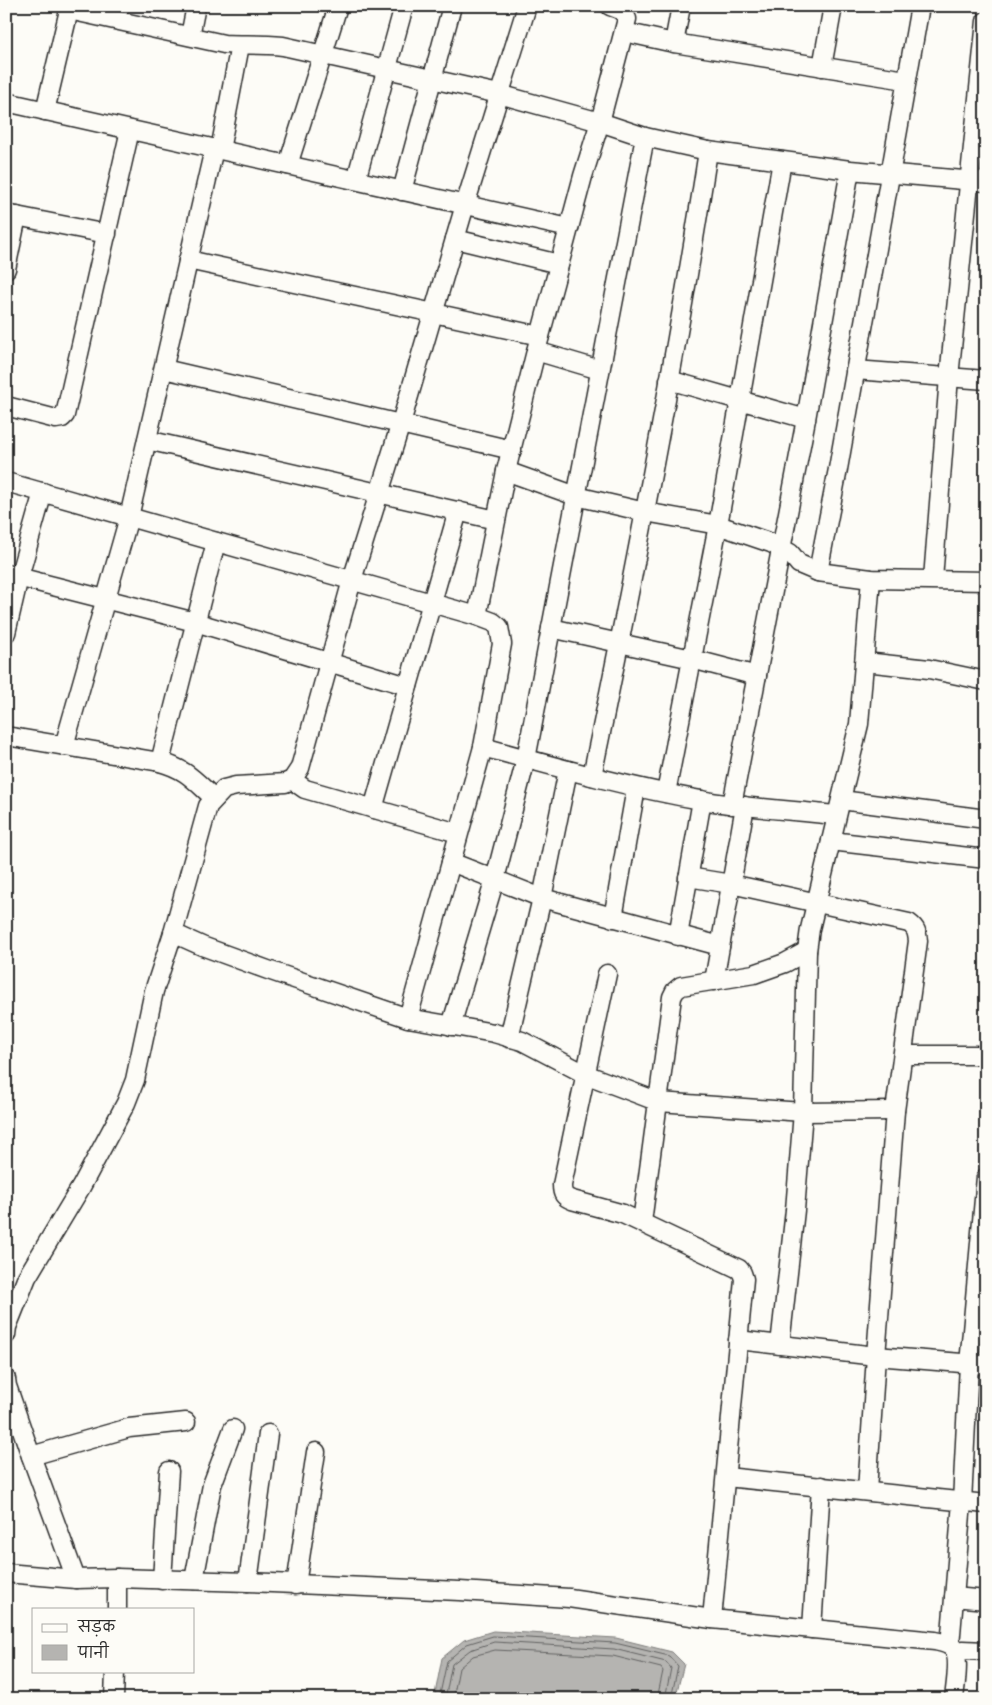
<svg xmlns="http://www.w3.org/2000/svg" width="992" height="1705" font-family="Mynerve,'Playpen Sans Deva',sans-serif">
	<style>
		.water { fill: #b5b4b1; stroke: #7e7d7b }
		.lines { fill: none; stroke-linecap: round; stroke-linejoin: round }
		.shore { stroke: #626261; stroke-width: 1 }
		.minor-casing { stroke: #2b2b2b; stroke-width: 21 }
		.minor { stroke: #fdfcf7; stroke-width: 18 }
	</style>
	<rect width="100%" height="100%" fill="#fdfcf7"/>
	<filter id="ink" filterUnits="userSpaceOnUse"><feTurbulence type="fractalNoise" baseFrequency=".02" numOctaves="2"/><feDisplacementMap in="SourceGraphic" scale="10" xChannelSelector="R" yChannelSelector="G"/><feConvolveMatrix kernelMatrix="1 2 1 2 8 2 1 2 1" color-interpolation-filters="sRGB"/></filter>
	<g filter="url(#ink)">
		<path class="water" d="M493,1631L616,1638L672,1652L684,1664L675,1699H434L442,1658L464,1640Z"/>
		<g class="lines">
			<g class="shore">
				<path d="M439,1699L447,1661L467,1644L493,1636L615,1643L669,1656L678,1666L671,1699"/>
				<path d="M445,1699L452,1664L470,1650L494,1642L614,1649L666,1662L671,1668L665,1699"/>
				<path d="M453,1699L459,1668L473,1656L495,1650L613,1656L661,1668L663,1671L657,1699"/>
			</g>
			<g class="minor-casing">
				<g id="minor">
					<path d="M69,10L224,44C243,45 263,44 283,46L499,94L600,122L645,137L708,151L850,170L986,182"/>
					<path d="M624,32L674,43L906,80"/>
					<path d="M190,36L196,6"/>
					<path d="M674,43L681,6"/>
					<path d="M822,67L833,6"/>
					<path d="M6,102L569,228"/>
					<path d="M45,111L70,6"/>
					<path d="M220,150L240,45"/>
					<path d="M288,165L338,6"/>
					<path d="M356,180L404,6"/>
					<path d="M402,191L452,6"/>
					<path d="M6,214L107,234"/>
					<path d="M455,239L559,264"/>
					<path d="M188,260L540,336"/>
					<path d="M6,269L17,216"/>
					<path d="M536,351L600,370"/>
					<path d="M164,369L512,450"/>
					<path d="M855,370L986,380"/>
					<path d="M669,380L806,419"/>
					<path d="M6,406L56,419L62,418L65,415L130,130"/>
					<path d="M147,440L496,520"/>
					<path d="M506,471L576,496L645,512L718,525L771,543L790,553L799,564L818,572L871,579L986,581"/>
					<path d="M6,482L477,616L493,622L499,627L502,644L483,747L408,1018"/>
					<path d="M818,572L838,469L920,6"/>
					<path d="M6,574L195,622L408,686"/>
					<path d="M933,579L949,377L986,21"/>
					<path d="M477,616L506,471L536,351L583,176L600,122L627,19C623,10 619,9 610,6"/>
					<path d="M551,628L692,659L757,676"/>
					<path d="M6,633L19,577L43,492"/>
					<path d="M865,662L929,669L986,681"/>
					<path d="M6,736L160,762C186,769 194,780 214,798"/>
					<path d="M64,746L129,517L214,149"/>
					<path d="M483,747C556,767 627,787 701,800C745,808 791,810 836,815"/>
					<path d="M160,762L216,542"/>
					<path d="M592,776C635,569 676,360 708,151"/>
					<path d="M292,780L305,789L458,833"/>
					<path d="M666,793L718,525L782,161"/>
					<path d="M841,800L986,819"/>
					<path d="M732,805L806,419L850,170"/>
					<path d="M373,809L458,511"/>
					<path d="M831,841L986,859"/>
					<path d="M451,862L542,898L720,946"/>
					<path d="M688,877L731,884L909,923C916,928 917,932 918,941L895,1111L876,1356L867,1491"/>
					<path d="M613,918L636,788"/>
					<path d="M173,933L202,946L268,970L408,1018L494,1033L522,1041L585,1074L659,1102L803,1112L895,1111"/>
					<path d="M678,936L702,800"/>
					<path d="M607,974L562,1185C562,1194 564,1197 572,1200L623,1214L739,1269L742,1273L744,1279L712,1619"/>
					<path d="M714,981L745,806"/>
					<path d="M451,1026L495,879L526,759L645,137"/>
					<path d="M509,1038L542,898L568,770"/>
					<path d="M903,1055H986"/>
					<path d="M642,1222L672,997L675,991L681,986L754,974L785,963L807,951"/>
					<path d="M6,1335L7,1327L27,1277L81,1187L126,1103L135,1080L154,991L173,933L208,806L224,789L236,786L285,783L292,780L300,768L352,580L401,423L465,205L527,6"/>
					<path d="M738,1340L876,1356L986,1365"/>
					<path d="M780,1345L795,1210L803,1112L807,951L810,929L859,724L871,579"/>
					<path d="M6,1379L7,1386L31,1456L76,1579"/>
					<path d="M31,1456L129,1428L186,1422"/>
					<path d="M726,1477L986,1504"/>
					<path d="M6,1573L76,1579L117,1578L248,1582L460,1591L569,1598L712,1619L935,1641C939,1642 946,1643 950,1646C962,1653 955,1686 954,1699"/>
					<path d="M162,1580L169,1471"/>
					<path d="M194,1580L212,1485L233,1429"/>
					<path d="M248,1582L268,1434"/>
					<path d="M296,1585L316,1452"/>
					<path d="M954,1597L986,1600"/>
					<path d="M117,1609V1578"/>
					<path d="M812,1629L821,1486"/>
					<path d="M950,1646L962,1502L969,1364L986,1177"/>
					<path d="M955,1652L963,1650L986,1651"/>
					<path d="M114,1699L115,1671"/>
				</g>
			</g>
			<use href="#minor" class="minor"/>
		</g>
	</g>
	<rect width="992" height="1705" fill="none" stroke="#fdfcf7" stroke-width="25"/>
	<rect x="12" y="12" width="967" height="1680" fill="none" stroke="#2b2b2b" stroke-width="2" filter="url(#ink)"/>
	<rect x="32" y="1608" width="162" height="65" fill="#fdfcf7" stroke="#a9a8a5"/>
	<rect x="42" y="1624" width="25" height="8" fill="#fdfcf7" stroke="#a9a8a5"/>
	<text x="78" y="1632" font-size="15" fill="#2b2b2b">सड़क</text>
	<rect x="42" y="1645" width="25" height="15" fill="#b5b4b1" stroke="#a9a8a5"/>
	<text x="78" y="1658" font-size="15" fill="#2b2b2b">पानी</text>
</svg>
